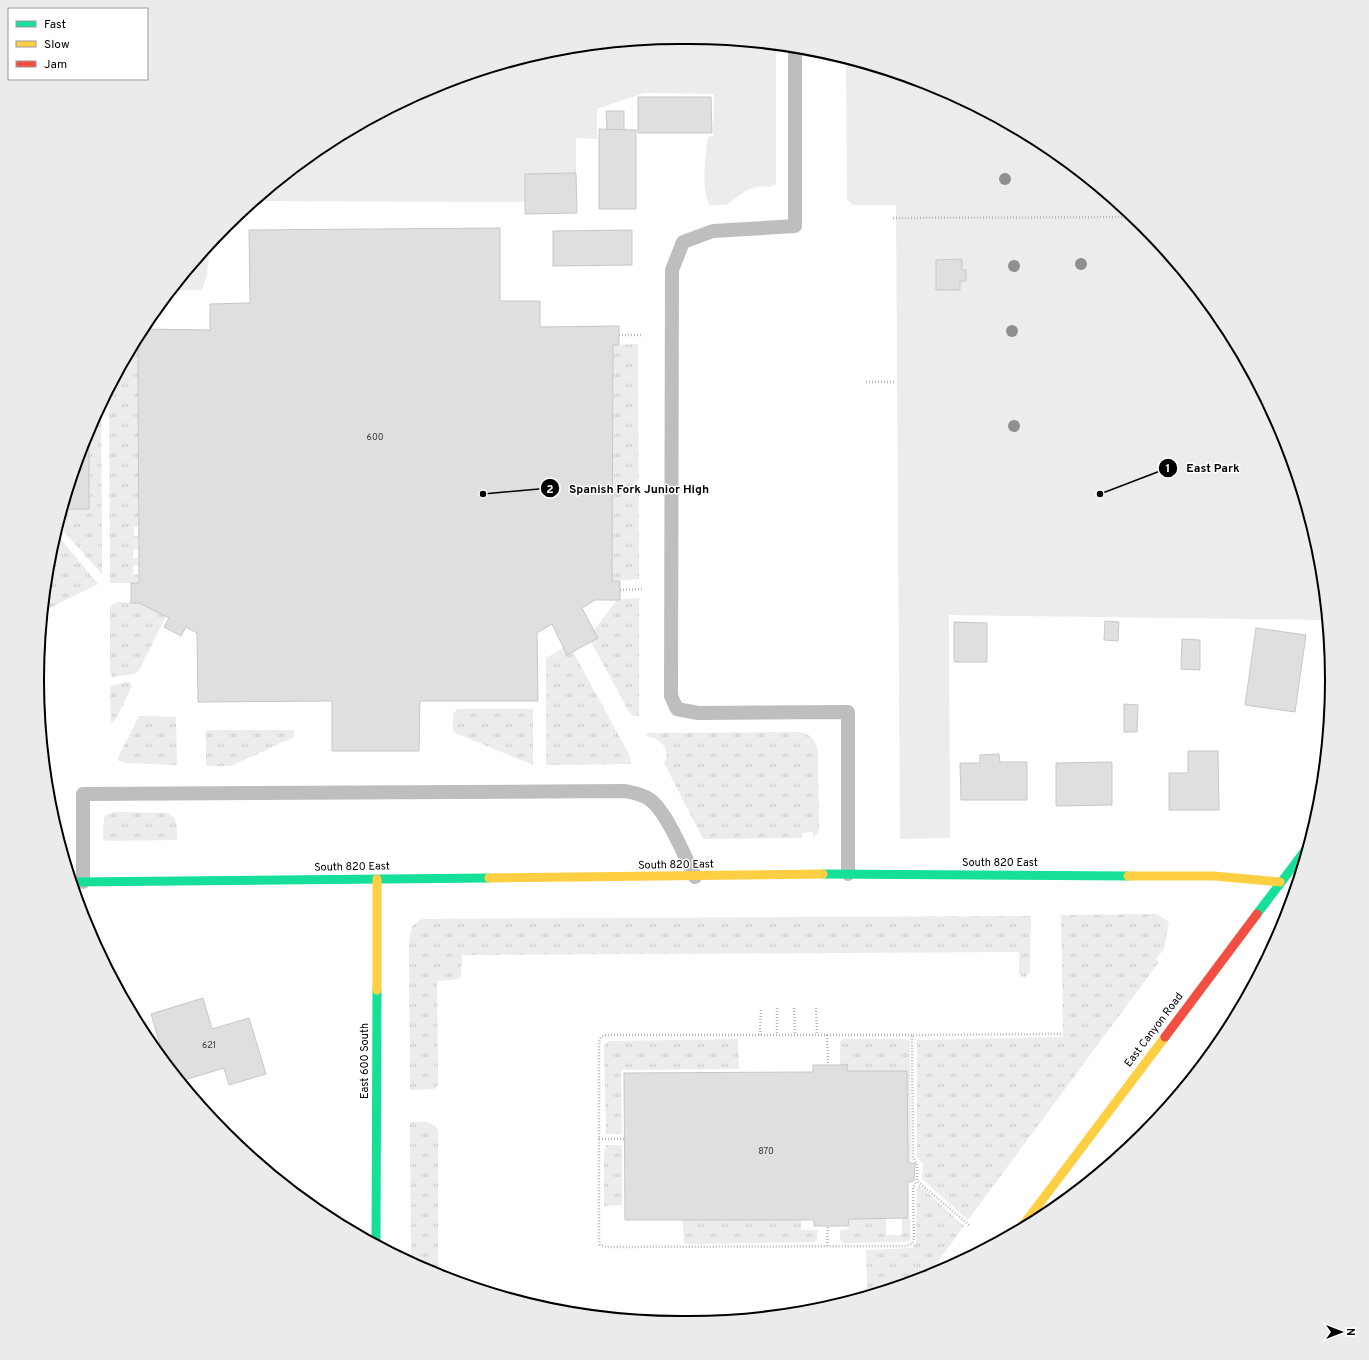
<svg xmlns="http://www.w3.org/2000/svg" width="1369" height="1360" font-family="Overpass,sans-serif">
	<style>
		.grass { fill: url(#grass-tufts) }
		.park { fill: #ececec }
		.building { fill: #dfdfdf; stroke: #c7c7c7 }
		.lines { fill: none; stroke-linecap: round; stroke-linejoin: round }
		.path { stroke: #b9b9b9; stroke-width: 2.5; stroke-dasharray: 1 2; stroke-linecap: butt }
		.lane { stroke: #bebebe; stroke-width: 14 }
		.fast { stroke: #16e098; stroke-width: 9 }
		.slow { stroke: #ffcf43; stroke-width: 9 }
		.jam { stroke: #f24e42; stroke-width: 9 }
		.tree { fill: #8f8f8f }
		.labels { text-anchor: middle; dominant-baseline: central; stroke-width: 3; stroke-linejoin: round; paint-order: stroke }
		.number-label { font-size: 9px; fill: #383838 }
		.street-label { font-size: 11px; fill: #000; stroke: #fff }
		.rim { fill: none; stroke: #000; stroke-width: 2 }
		.leader { fill: none; stroke: #000; stroke-width: 1.5 }
		.callout-dot { fill: #000; stroke: #fff; stroke-width: 1.5 }
		.mark-label { font-size: 12px; text-anchor: middle; font-weight: bold; fill: #fff }
		.callout-label { font-size: 12px; text-anchor: middle; font-weight: bold; fill: #000; stroke: #fff; stroke-width: 3; stroke-linejoin: round; paint-order: stroke }
	</style>
	<defs>
		<pattern id="grass-tufts" width="24" height="20" patternUnits="userSpaceOnUse"><rect width="24" height="20" fill="#ececec"/><path d="M3 7l-1-3M5 7V3M7 7l1-3M15 17l-1-3M17 17v-4M19 17l1-3" fill="none" stroke="#c9c9c9"/></pattern>
	</defs>
	<rect width="100%" height="100%" fill="#fff"/>
	<g class="grass">
		<path d="M638,344L639,579L612,581L613,345Z"/>
		<path d="M133,347H138V527H134V536H138V549L133,550V558H138V565L133,566V575L138,574L139,583H110L109,391Z"/>
		<path d="M101,405L102,574L58,525L63,509H89V428Z"/>
		<path d="M56,533L98,584L44,611L49,555Z"/>
		<path d="M639,598V716H633L629,712L591,642L598,638L594,630L617,600Z"/>
		<path d="M117,602L139,603L166,616L139,671L134,674L112,677L110,673V606Z"/>
		<path d="M564,648L573,652L629,754L631,764L546,765V658Z"/>
		<path d="M129,682L132,686L115,721L111,723L110,688L112,685Z"/>
		<path d="M457,709H533V765L453,732V714Z"/>
		<path d="M139,716L176,717L177,765L125,763L117,760Z"/>
		<path d="M206,730H294V737L231,766H206Z"/>
		<path d="M797,732C810,733 816,740 818,752L819,832L813,837V832L802,833V838L703,839L664,763C672,749 660,738 646,736L647,733Z"/>
		<path d="M114,812L168,813C179,819 177,829 177,840L106,841L103,838L104,816Z"/>
		<path d="M1157,914L1169,922L1164,949L1156,959L1159,962L968,1220L922,1179L923,1165L917,1156V1040L1063,1037L1061,915Z"/>
		<path d="M1031,916L1030,972L1025,977L1020,976L1019,973V952L462,955L461,975L459,979L437,981L438,1085L434,1089L410,1090L409,942L412,926L422,919Z"/>
		<path d="M738,1039L739,1069L621,1070L622,1134H606L604,1047L605,1044L609,1041Z"/>
		<path d="M844,1039H904L910,1041L911,1163H908L907,1071H847V1065H840V1041Z"/>
		<path d="M410,1122C421,1122 433,1119 438,1131V1266L435,1274L411,1262Z"/>
		<path d="M607,1145H622V1205L604,1206V1149Z"/>
		<path d="M919,1185L964,1226L927,1276L860,1297L867,1287L866,1250L912,1248L916,1243L917,1188Z"/>
		<path d="M886,1218V1235H902V1218H910L911,1240L904,1242L844,1243L840,1240V1230L848,1229L849,1219Z"/>
		<path d="M683,1220H801V1230H817V1240L814,1242L684,1244Z"/>
	</g>
	<g class="park">
		<path d="M680,37L776,46V184L770,187L760,186L747,190L726,205H709C701,183 705,159 708,137L713,136L714,94L644,93L597,109V139L576,138V173L525,174V202L255,201L323,145L434,86L554,49Z"/>
		<path d="M846,59L935,86L1046,145L1144,225L1224,323L1283,434L1320,554L1326,620L949,615L950,838L900,839L896,205H853L847,200Z"/>
		<path d="M210,244L207,275L202,290H172Z"/>
	</g>
	<g class="building">
		<path d="M638,97H711L712,133H638Z"/>
		<path d="M606,111H624V130H607Z"/>
		<path d="M599,129L636,130V209H599Z"/>
		<path d="M576,173L577,213L525,214V174Z"/>
		<path d="M500,228V301H540V327L619,326V345H613L612,581H620V600H595L582,608L598,638L567,655L552,624L537,633L538,701H420L419,751H332V701L198,702L197,633L186,627L181,636L164,627L169,618L139,603H131V583H139L138,347H133L142,329L210,330V304L250,303L249,230Z"/>
		<path d="M632,230V265L553,266V231Z"/>
		<path d="M962,259V270H966V281H960V290H936V260Z"/>
		<path d="M89,428V509H63L86,434Z"/>
		<path d="M1105,621L1119,622L1118,641L1104,640Z"/>
		<path d="M954,622L987,623V662H954Z"/>
		<path d="M1256,628L1306,635L1295,712L1245,705Z"/>
		<path d="M1182,639L1200,640V670L1181,669Z"/>
		<path d="M1124,704L1138,705L1137,732H1124Z"/>
		<path d="M1188,751H1218L1219,810H1169V773H1188Z"/>
		<path d="M999,754L1000,762H1027V800H961L960,763H980V755Z"/>
		<path d="M1112,762V805L1056,806V763Z"/>
		<path d="M203,998L212,1029L249,1018L266,1074L229,1085L224,1068L181,1081L165,1061L151,1014Z"/>
		<path d="M813,1065H847V1071H907L908,1163H915L914,1181L908,1182V1218L849,1219L848,1226H814V1220H625L624,1073L813,1072Z"/>
	</g>
	<g class="lines">
		<g class="path">
			<path d="M893,218L1133,217"/>
			<path d="M619,335H642"/>
			<path d="M866,382H894"/>
			<path d="M620,590L643,589"/>
			<path d="M777,1008V1035"/>
			<path d="M794,1008L795,1035"/>
			<path d="M816,1008L817,1035"/>
			<path d="M760,1035L761,1008"/>
			<path d="M827,1035L828,1065"/>
			<path d="M912,1035H605L601,1037L599,1042V1240L600,1245L606,1247L906,1246L912,1244L914,1238L913,1187L917,1181"/>
			<path d="M599,1139H625"/>
			<path d="M969,1225L917,1181V1164L913,1157L912,1035L1063,1034"/>
			<path d="M827,1246L828,1226"/>
		</g>
		<g class="lane">
			<path d="M795,48V226L713,231L683,242L672,270L671,696L677,709L698,713L848,712V874"/>
			<path d="M83,882V794L625,791C634,793 642,794 649,799C666,810 685,857 695,877"/>
		</g>
		<g class="fast">
			<path d="M823,874L1128,876"/>
			<path d="M73,882L489,878"/>
			<path d="M1257,914L1307,848"/>
			<path d="M376,1243L377,990"/>
		</g>
		<g class="slow">
			<path d="M1128,876H1214L1280,882"/>
			<path d="M489,878L823,874"/>
			<path d="M377,990V879"/>
			<path d="M1021,1228L1165,1037"/>
		</g>
		<path class="jam" d="M1165,1037L1257,914"/>
	</g>
	<g class="tree">
		<circle cx="1005" cy="179" r="6"/>
		<circle cx="1081" cy="264" r="6"/>
		<circle cx="1014" cy="266" r="6"/>
		<circle cx="1012" cy="331" r="6"/>
		<circle cx="1014" cy="426" r="6"/>
	</g>
	<g class="labels">
		<g class="number-label">
			<text x="375" y="437">600</text>
			<text x="209" y="1045">621</text>
			<text x="766" y="1151">870</text>
		</g>
		<g class="street-label">
			<text x="1000" y="863">South 820 East</text>
			<text transform="translate(676 865) rotate(-1)">South 820 East</text>
			<text transform="translate(352 867) rotate(-1)">South 820 East</text>
			<text transform="translate(1154 1030) rotate(-53)">East Canyon Road</text>
			<text transform="translate(365 1061) rotate(-90)">East 600 South</text>
		</g>
	</g>
	<path d="M0 0H1369V1360H0ZM680 44H689A636 636 0 0 1 1325 680V680A636 636 0 0 1 689 1316H680A636 636 0 0 1 44 680V680A636 636 0 0 1 680 44Z" fill="#ebebeb" fill-rule="evenodd"/>
	<path class="rim" d="M680 44H689A636 636 0 0 1 1325 680V680A636 636 0 0 1 689 1316H680A636 636 0 0 1 44 680V680A636 636 0 0 1 680 44Z"/>
	<path class="leader" d="M1100 494L1168 468M483 494L550 488"/>
	<g class="callout-dot">
		<circle cx="1100" cy="494" r="4"/>
		<circle cx="483" cy="494" r="4"/>
		<circle cx="1168" cy="468" r="10"/>
		<circle cx="550" cy="488" r="10"/>
	</g>
	<g class="mark-label">
		<text x="1168" y="472">1</text>
		<text x="550" y="493">2</text>
	</g>
	<g class="callout-label">
		<text x="1213" y="472">East Park</text>
		<text x="639" y="493">Spanish Fork Junior High</text>
	</g>
	<rect x="8" y="8" width="140" height="72" fill="#ffffff" stroke="#999999"/>
	<rect x="16" y="21" width="20" height="6" fill="#16e098" stroke="#999999"/>
	<text x="44" y="28" font-size="12" fill="#000000">Fast</text>
	<rect x="16" y="41" width="20" height="6" fill="#ffcf43" stroke="#999999"/>
	<text x="44" y="48" font-size="12" fill="#000000">Slow</text>
	<rect x="16" y="61" width="20" height="6" fill="#f24e42" stroke="#999999"/>
	<text x="44" y="68" font-size="12" fill="#000000">Jam</text>
	<g transform="translate(1341 1332) rotate(90)" stroke="#ffffff" stroke-width="3" paint-order="stroke">
	<path d="M0-3L7 15L0 10L-7 15Z" fill="#000000"/>
	<text y="-6" font-size="11" font-weight="bold" text-anchor="middle" fill="#000000">N</text>
	</g>
</svg>
